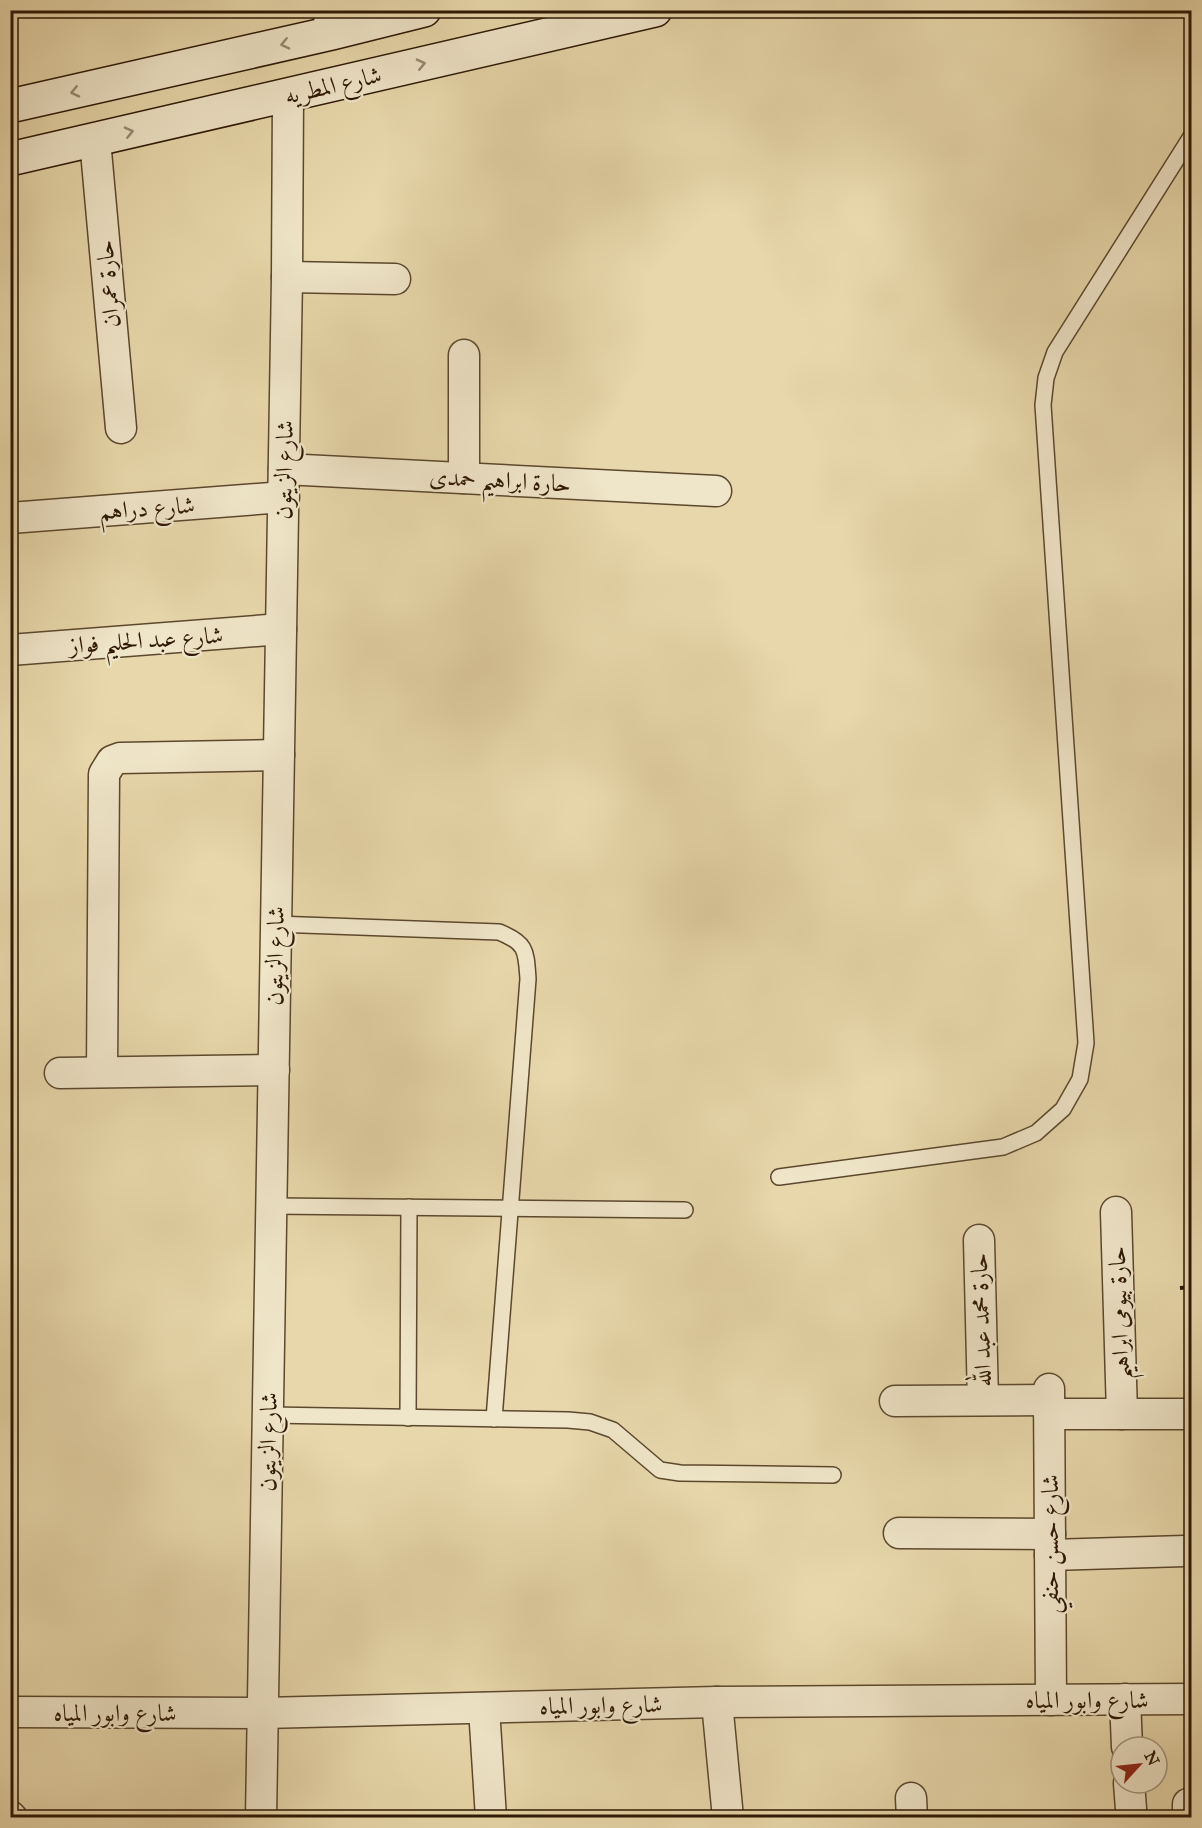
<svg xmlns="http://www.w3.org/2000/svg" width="1202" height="1828" font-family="'IM FELL Great Primer',Amiri,serif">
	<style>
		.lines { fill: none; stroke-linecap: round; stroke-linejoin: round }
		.lane-casing { stroke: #5c482e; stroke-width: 18 }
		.street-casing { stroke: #5c482e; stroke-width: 33 }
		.secondary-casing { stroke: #2e1805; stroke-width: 36 }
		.path { stroke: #2e1805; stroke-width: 4; stroke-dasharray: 4.5 3; stroke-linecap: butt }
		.lane { stroke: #efe5c8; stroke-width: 15 }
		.street { stroke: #efe5c8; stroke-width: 30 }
		.secondary { stroke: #efe5c8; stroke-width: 33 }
		.oneway { stroke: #988970 }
		.labels { text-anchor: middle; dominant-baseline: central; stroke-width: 4.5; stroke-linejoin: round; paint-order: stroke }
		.street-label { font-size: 24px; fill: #2e1805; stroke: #efe5c8 }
	</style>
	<rect width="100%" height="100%" fill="#e7d7aa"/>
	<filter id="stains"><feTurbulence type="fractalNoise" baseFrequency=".00333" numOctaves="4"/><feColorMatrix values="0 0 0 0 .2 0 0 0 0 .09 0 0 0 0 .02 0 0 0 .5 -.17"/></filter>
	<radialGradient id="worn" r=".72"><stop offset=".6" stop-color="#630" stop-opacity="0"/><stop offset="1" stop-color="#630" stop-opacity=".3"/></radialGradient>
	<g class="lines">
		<g class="lane-casing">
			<g id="lane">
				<path d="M275,924L499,932C527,943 526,951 528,979L494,1419"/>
				<path d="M779,1177L1003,1147L1036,1133L1063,1109L1080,1079L1086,1043L1043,405L1046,378L1055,352L1192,135"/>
				<path d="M271,1206L685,1210"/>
				<path d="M269,1415L568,1420L590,1422L613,1430L660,1470L680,1473L833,1475"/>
				<path d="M408,1418L409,1207"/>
			</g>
		</g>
		<g class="street-casing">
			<g id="street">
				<path d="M328,10L332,33"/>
				<path d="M95,140L121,428"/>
				<path d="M287,277L395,279"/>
				<path d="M284,469L716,491"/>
				<path d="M464,478V355"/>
				<path d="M10,518L284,497"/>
				<path d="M10,650L281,629"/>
				<path d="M102,1072L104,774L112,761L120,758L279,755"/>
				<path d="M60,1073L274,1070"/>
				<path d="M1116,1212L1122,1414"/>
				<path d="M979,1240L983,1400"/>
				<path d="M1049,1389L1051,1700"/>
				<path d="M895,1401L1049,1400"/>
				<path d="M1049,1414H1192"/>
				<path d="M899,1533L1050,1534"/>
				<path d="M1050,1555L1185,1551"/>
				<path d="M1125,1699L1127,1747"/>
				<path d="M717,1702L728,1818"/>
				<path d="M484,1708L491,1818"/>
				<path d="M10,1712L263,1713L717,1702L1192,1699"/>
				<path d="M1129,1783L1131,1809"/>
				<path d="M911,1798L912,1818"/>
				<path d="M1188,1804V1818"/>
				<path d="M10,1816L12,1818"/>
				<path d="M261,1818L287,277L288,95"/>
			</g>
		</g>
		<g class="secondary-casing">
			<g id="secondary">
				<path d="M10,106L332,33L424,10"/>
				<path d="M10,159L655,10"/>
			</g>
		</g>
		<path class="path" d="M1180,1288L1192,1287"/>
		<use href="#lane" class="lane"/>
		<use href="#street" class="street"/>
		<use href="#secondary" class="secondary"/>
	</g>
	<defs><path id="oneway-chevron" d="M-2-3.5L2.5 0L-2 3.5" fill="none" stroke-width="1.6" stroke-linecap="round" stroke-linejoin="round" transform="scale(1.5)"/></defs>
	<g class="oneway">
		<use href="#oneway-chevron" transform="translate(285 44) rotate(167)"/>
		<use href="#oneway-chevron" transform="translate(421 64) rotate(-13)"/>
		<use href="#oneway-chevron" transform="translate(75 92) rotate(167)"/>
		<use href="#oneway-chevron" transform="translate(129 132) rotate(-13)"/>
	</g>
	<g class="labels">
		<g class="street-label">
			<text transform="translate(333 85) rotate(-13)">شارع المطريه</text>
			<text transform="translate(108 284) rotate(-95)">حارة عمران</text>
			<text transform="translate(284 470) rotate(-89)">شارع الزيتون</text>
			<text transform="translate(500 480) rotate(3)">حارة ابراهيم حمدى</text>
			<text transform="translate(147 508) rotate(-4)">شارع دراهم</text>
			<text transform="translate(146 640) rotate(-4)">شارع عبد الحليم فواز</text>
			<text transform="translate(275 956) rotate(-89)">شارع الزيتون</text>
			<text transform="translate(1119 1313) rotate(-92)">حارة بيومى ابراهيم</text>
			<text transform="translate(981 1320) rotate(-92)">حارة محمد عبد الله</text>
			<text transform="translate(268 1442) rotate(-89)">شارع الزيتون</text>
			<text transform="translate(1050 1544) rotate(-90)">شارع حسن حنفي</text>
			<text x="1087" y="1700">شارع وابور المياه</text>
			<text transform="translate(601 1705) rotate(-1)">شارع وابور المياه</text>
			<text x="115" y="1713">شارع وابور المياه</text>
		</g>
	</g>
	<rect width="1202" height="1828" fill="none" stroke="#e7d7aa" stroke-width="36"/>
	<rect x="12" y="12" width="1178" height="1804" fill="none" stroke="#2e1805" stroke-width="3"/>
	<rect x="18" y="18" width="1166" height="1792" fill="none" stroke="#2e1805" stroke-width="1.5"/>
	<g transform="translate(1139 1765) rotate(63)"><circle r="28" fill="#efe5c8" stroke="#a2937a" stroke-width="1.5"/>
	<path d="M0-4.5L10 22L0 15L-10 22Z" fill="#8f2418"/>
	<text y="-9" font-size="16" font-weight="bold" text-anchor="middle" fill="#2e1805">N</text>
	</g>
	<rect width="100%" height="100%" filter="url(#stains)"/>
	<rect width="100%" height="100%" fill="url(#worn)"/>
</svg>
